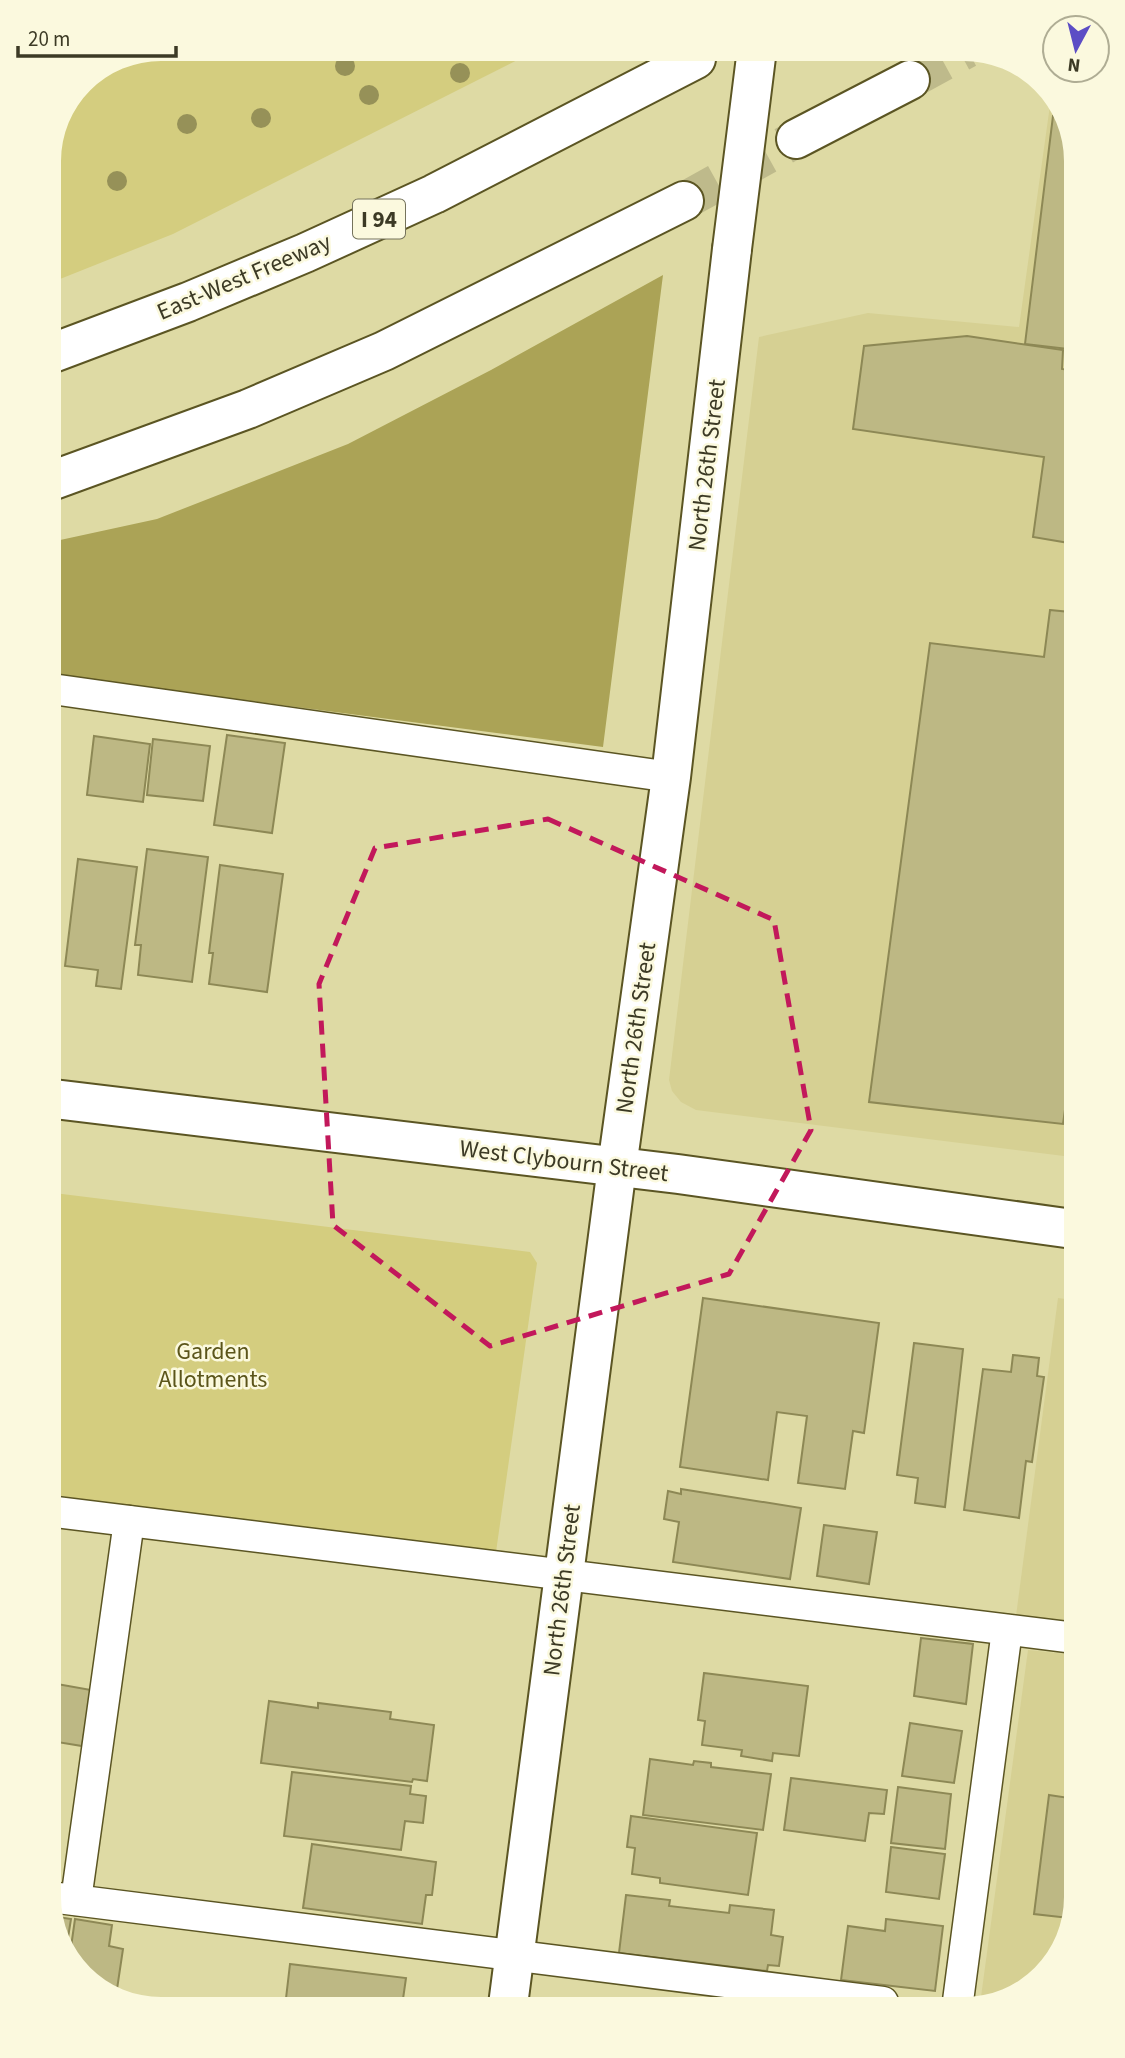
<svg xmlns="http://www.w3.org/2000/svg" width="1125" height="2058" font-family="'Source Sans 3',sans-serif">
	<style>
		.built { fill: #d6d093 }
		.green { fill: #d4cd7f }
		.forest { fill: #aba356 }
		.building { fill: #bdb884; stroke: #8d8855; stroke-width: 2 }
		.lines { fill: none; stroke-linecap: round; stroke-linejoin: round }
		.motorway-tunnel { stroke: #beba8b; stroke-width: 38; stroke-dasharray: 38 19; stroke-linecap: butt }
		.service-casing { stroke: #5b5523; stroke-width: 33 }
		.minor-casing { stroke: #5b5523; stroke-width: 42 }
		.tertiary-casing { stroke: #5b5523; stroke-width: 42 }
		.motorway-casing { stroke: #5b5523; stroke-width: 42 }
		.service { stroke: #fff; stroke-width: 30 }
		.minor { stroke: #fff; stroke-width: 38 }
		.tertiary { stroke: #fff; stroke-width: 38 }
		.motorway { stroke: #fff; stroke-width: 38 }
		.tertiary-bridge-casing { stroke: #5b5523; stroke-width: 42; stroke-linecap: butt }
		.tertiary-bridge { stroke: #fff; stroke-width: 38 }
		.tree { fill: #969158 }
		.marked { fill: none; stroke: #c2185b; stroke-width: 5; stroke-dasharray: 14 9; stroke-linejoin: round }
		.labels { text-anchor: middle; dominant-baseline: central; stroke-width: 5; stroke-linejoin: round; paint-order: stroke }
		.shield { fill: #fbf9de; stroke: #75735c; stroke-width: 2 }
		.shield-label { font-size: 23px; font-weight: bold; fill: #3c3a25 }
		.street-label { font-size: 24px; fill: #3c3a25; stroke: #fbf9de }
		.park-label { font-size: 24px; fill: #5b551a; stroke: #fbf9de }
	</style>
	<rect width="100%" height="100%" fill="#dedaa4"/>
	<g class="built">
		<path d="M1051,98L1067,118L1072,1157L696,1110L681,1102L672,1091L669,1080L759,337L868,313L1019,327Z"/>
		<path d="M1058,1298L1073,1300L1075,1623L1016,1616Z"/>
		<path d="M1028,1650L1075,1655L1076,1897L1057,1959L1007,2000L981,1997Z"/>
	</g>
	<g class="green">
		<path d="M162,49H539L173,234L50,283L49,155L82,82Z"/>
		<path d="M54,1193L530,1252L537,1263L496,1552L144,1509L56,1495Z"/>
	</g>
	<path class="forest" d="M663,275L603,747L52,675L51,542L157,519L348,444L491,370Z"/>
	<g class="building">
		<path d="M1053,116L1067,118L1068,349L1025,344Z"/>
		<path d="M967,336L1063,350L1062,369L1069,370V543L1033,537L1044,457L853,429L864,346Z"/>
		<path d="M1050,610L1070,612L1072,1060L1063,1124L869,1102L930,643L1044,657Z"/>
		<path d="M227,735L285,743L272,833L214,825Z"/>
		<path d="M94,736L150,744L143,802L87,795Z"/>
		<path d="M153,739L210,746L203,801L147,795Z"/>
		<path d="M147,849L208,857L192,982L138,975L141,945H135Z"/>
		<path d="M78,859L137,867L121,989L96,986L98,970L65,966Z"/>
		<path d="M220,865L283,874L267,992L209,984L213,953H209Z"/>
		<path d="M703,1298L879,1323L864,1433L853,1431L845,1489L798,1483L807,1416L777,1412L768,1480L680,1467Z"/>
		<path d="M914,1343L963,1349L945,1507L915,1503L918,1478L897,1475Z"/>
		<path d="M1013,1355L1039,1358L1037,1376L1044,1377L1032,1462L1026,1461L1019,1518L964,1510L983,1369L1011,1372Z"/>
		<path d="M681,1489L801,1508L790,1579L673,1562L679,1522L664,1519L668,1491L681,1494Z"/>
		<path d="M824,1525L877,1532L869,1584L817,1576Z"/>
		<path d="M921,1638L973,1644L966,1704L914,1696Z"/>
		<path d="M704,1673L808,1686L799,1756L773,1753L772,1761L741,1756L742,1750L702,1745L705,1721L698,1720Z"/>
		<path d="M57,1684L91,1690L82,1746L57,1742Z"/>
		<path d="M269,1701L318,1708V1703L391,1712L390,1719L434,1725L427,1781L413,1779L412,1782L261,1763Z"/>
		<path d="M910,1723L962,1731L954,1783L902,1776Z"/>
		<path d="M650,1759L693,1765L694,1761L711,1763V1767L771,1774L763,1830L643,1815Z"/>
		<path d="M292,1772L411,1786L410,1794L426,1796L423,1823L405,1821L401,1850L284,1836Z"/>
		<path d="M791,1778L887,1790L884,1814L869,1813L865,1841L784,1830Z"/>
		<path d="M898,1787L951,1794L945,1849L891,1843Z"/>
		<path d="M1049,1795L1076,1799V1897L1069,1918L1034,1914Z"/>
		<path d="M631,1816L757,1833L748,1895L660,1883V1878L632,1874L635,1848L627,1847Z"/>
		<path d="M312,1844L436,1862L432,1895H426L422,1924L303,1908Z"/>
		<path d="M891,1847L945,1854L939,1899L886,1892Z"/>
		<path d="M626,1895L670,1900L669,1906L729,1913L730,1905L774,1910L771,1935L783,1937L779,1966L768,1965L767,1971L619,1953Z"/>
		<path d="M58,1917L71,1919L66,1950L58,1940Z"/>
		<path d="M75,1919L112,1925L109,1946L123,1949L116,1996L99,1990L70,1954Z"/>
		<path d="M886,1919L943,1926L935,1991L841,1980L848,1926L885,1931Z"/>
		<path d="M290,1964L406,1978L402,2006L285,2007Z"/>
	</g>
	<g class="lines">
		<g class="motorway-tunnel">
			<path d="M910,80L967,49"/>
			<path d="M684,201L796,139"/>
		</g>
		<g class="service-casing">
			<g id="service">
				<path d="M52,689L671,777"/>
				<path d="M56,1512L1075,1638"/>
				<path d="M58,1898L883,2002"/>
				<path d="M76,1900L129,1521"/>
				<path d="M958,2001L1007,1630"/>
			</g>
		</g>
		<g class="minor-casing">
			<path id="minor" d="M508,2005L617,1167"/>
		</g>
		<g class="tertiary-casing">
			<g id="tertiary">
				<path d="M54,1099L678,1174L1073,1229"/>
				<path d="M617,1167L671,777L732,249"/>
			</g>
		</g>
		<g class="motorway-casing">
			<g id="motorway">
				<path d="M796,139L910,80"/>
				<path d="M50,354L188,302L305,253L434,194L696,59"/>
				<path d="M51,481L248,409L384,351L684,201"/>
			</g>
		</g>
		<use href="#service" class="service"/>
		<use href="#minor" class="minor"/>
		<use href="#tertiary" class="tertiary"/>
		<use href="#motorway" class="motorway"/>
		<g class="tertiary-bridge-casing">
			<path id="tertiary-bridge" d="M732,249L757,49"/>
		</g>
		<use href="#tertiary-bridge" class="tertiary-bridge"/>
	</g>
	<g class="tree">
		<circle cx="345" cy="66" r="10"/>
		<circle cx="460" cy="73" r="10"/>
		<circle cx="369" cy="95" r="10"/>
		<circle cx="261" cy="118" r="10"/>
		<circle cx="187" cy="124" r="10"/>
		<circle cx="117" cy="181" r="10"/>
	</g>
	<path class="marked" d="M548,819L774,920L811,1130L729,1274L490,1346L333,1225L319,984L375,848Z"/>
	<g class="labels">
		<rect class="shield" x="353" y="199.5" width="52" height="39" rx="5"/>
		<g class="shield-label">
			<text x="379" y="219">I 94</text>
		</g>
		<g class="street-label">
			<text transform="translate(244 277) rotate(-23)">East-West Freeway</text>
			<text transform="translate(707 465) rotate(-83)">North 26th Street</text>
			<text transform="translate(636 1028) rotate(-82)">North 26th Street</text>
			<text transform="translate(564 1161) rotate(7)">West Clybourn Street</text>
			<text transform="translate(562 1590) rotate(-83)">North 26th Street</text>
		</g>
		<g class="park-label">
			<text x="213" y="1351">Garden<tspan x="213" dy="28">Allotments</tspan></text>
		</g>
	</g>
	<path d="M0 0H1125V2058H0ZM161 61H964A100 100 0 0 1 1064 161V1897A100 100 0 0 1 964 1997H161A100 100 0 0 1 61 1897V161A100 100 0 0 1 161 61Z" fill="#fbf9de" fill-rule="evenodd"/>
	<g transform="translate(1076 49) rotate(187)"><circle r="33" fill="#fbf9de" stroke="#afad94" stroke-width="2"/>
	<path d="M0-5L12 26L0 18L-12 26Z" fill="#5c4dc5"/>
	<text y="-10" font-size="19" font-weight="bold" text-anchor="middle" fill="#3c3a25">N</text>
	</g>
	<path d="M18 46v10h158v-10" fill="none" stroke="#3c3a25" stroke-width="3.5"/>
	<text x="28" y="46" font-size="21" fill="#3c3a25" stroke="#fbf9de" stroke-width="5" paint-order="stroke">20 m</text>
</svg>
